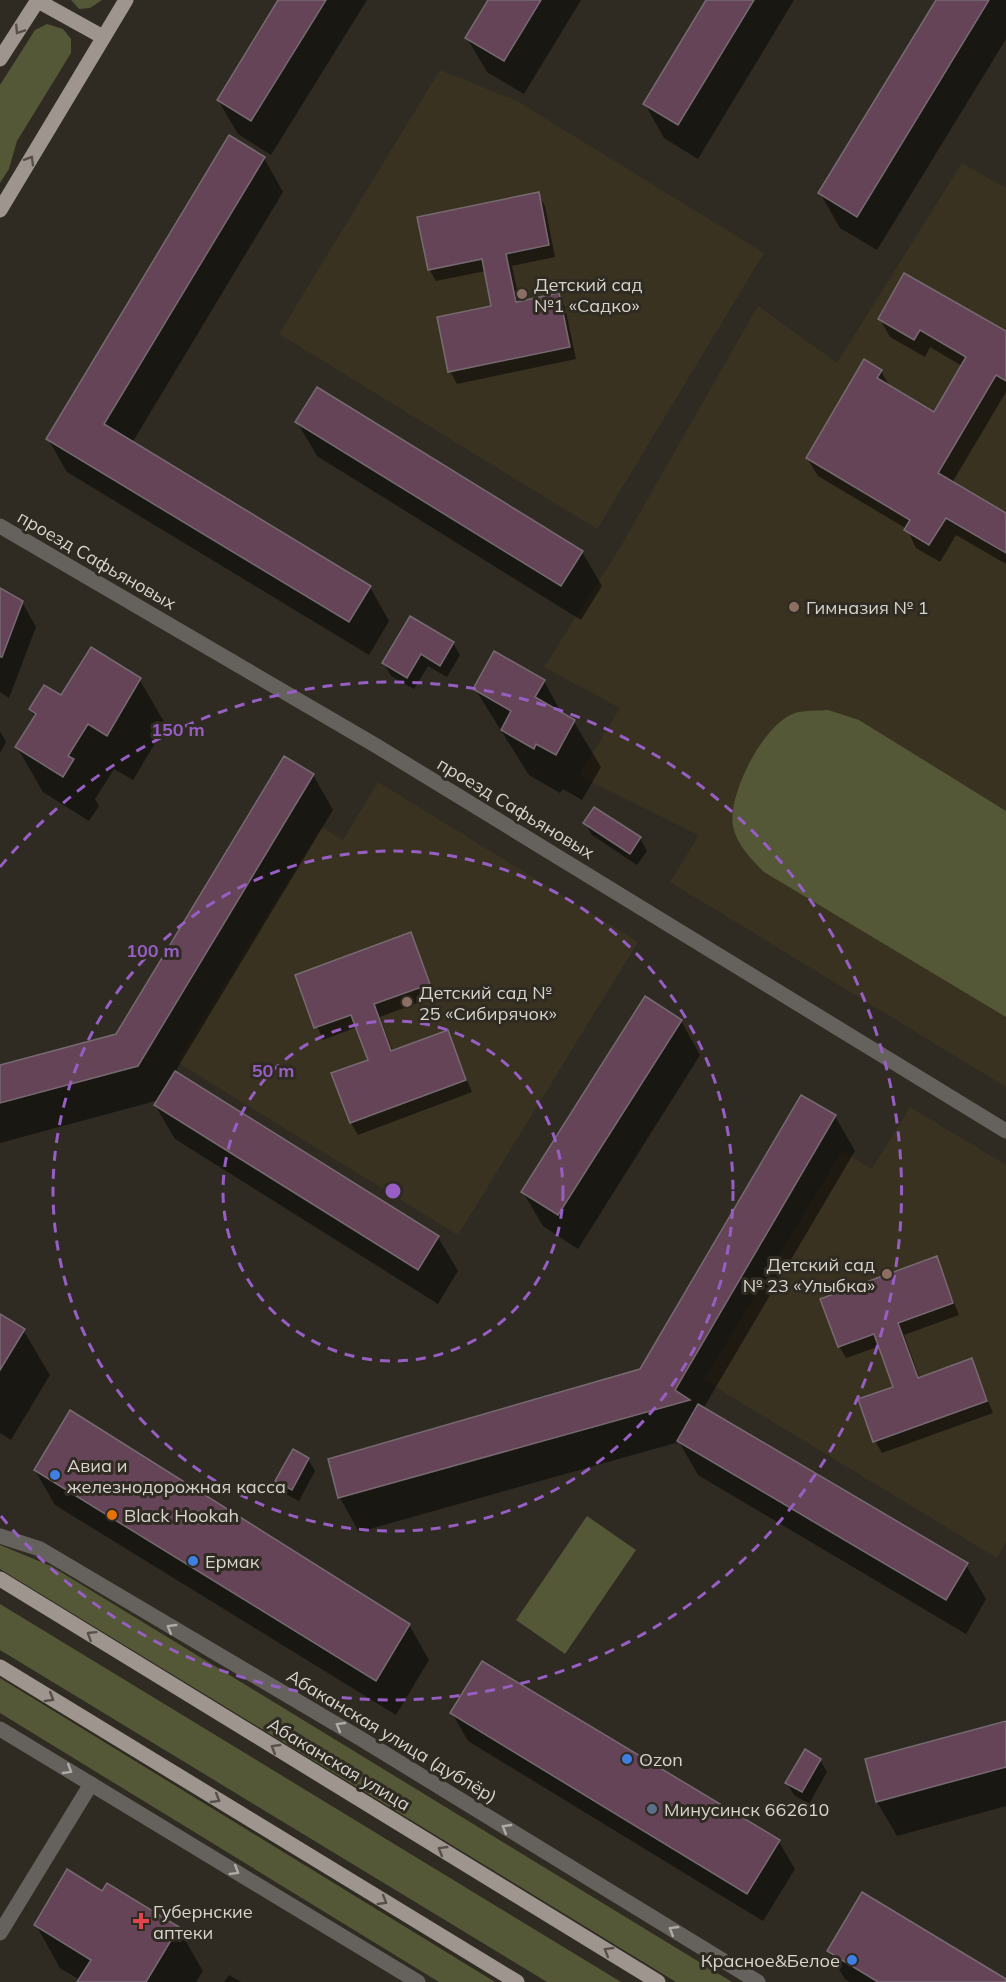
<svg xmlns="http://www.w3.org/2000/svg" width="1006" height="1982" font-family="Mulish,sans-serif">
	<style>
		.education { fill: #3a3221 }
		.grass { fill: #545837 }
		.shadow { fill: #0007 }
		.building { fill: #664458; stroke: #766a71; stroke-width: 1.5 }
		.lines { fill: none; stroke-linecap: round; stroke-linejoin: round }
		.street { stroke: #65615d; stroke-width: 15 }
		.primary { stroke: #9e958e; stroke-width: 15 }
		.oneway { stroke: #565048 }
		.oneway2 { stroke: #afaca6 }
		.ring { fill: none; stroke: #975ec4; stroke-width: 3; stroke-dasharray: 10 8 }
		.education-dot { fill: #8d6e63; stroke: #2f2b22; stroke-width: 2 }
		.shop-dot { fill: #3f7fe0; stroke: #2f2b22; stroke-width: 2 }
		.food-dot { fill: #e8710a; stroke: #2f2b22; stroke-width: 2 }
		.service-dot { fill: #5c6f8a; stroke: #2f2b22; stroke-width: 2 }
		.health-dot { fill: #e0444e; stroke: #2f2b22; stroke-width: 2 }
		.labels { text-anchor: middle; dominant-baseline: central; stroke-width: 6; stroke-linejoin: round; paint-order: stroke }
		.poi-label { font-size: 18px; fill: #d7d4ce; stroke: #2f2b22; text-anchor: start }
		.street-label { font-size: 18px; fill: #d7d4ce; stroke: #2f2b22 }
		.centre { fill: #975ec4; stroke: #2f2b22; stroke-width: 3 }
		.ring-label { font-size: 18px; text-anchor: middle; font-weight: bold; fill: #975ec4; stroke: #2f2b22; stroke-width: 6; stroke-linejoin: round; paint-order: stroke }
	</style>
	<rect width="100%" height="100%" fill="#2f2b22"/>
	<g class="education">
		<path d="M440,70L517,101L764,253L597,529L279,334Z"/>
		<path d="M962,163L1006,188V1087L670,882L699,835L579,776L620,708L544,667L621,546L758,306L837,363Z"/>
		<path d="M378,782L638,942L458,1235L177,1062L321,827L343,840Z"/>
		<path d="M910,1107L1006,1165V1542L997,1558L704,1380L842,1151L872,1169Z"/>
	</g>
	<g class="grass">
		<path d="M71,0H102L90,8L79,9Z"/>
		<path d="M47,24L63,29L71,39V53L17,141L9,169L0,183V85L35,30Z"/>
		<path d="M828,710L859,720L1006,811V1017L764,872C751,859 737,845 733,826C727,795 764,723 795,713C805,710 818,711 828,710Z"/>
		<path d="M587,1516L636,1550L565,1654L516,1620Z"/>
		<path d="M0,1545L51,1566L732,1982H676L0,1569Z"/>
		<path d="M0,1604L621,1982H547L0,1650Z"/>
		<path d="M0,1678L495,1982H439L0,1713Z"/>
	</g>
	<g class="shadow">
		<path d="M280,0H367L271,155L238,134L218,100Z"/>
		<path d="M490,0H581L524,94L487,72L467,38Z"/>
		<path d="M707,0H794L698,159L664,138L645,104Z"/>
		<path d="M938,0H1006V39L877,250L840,228L820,193Z"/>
		<path d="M264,158L283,192L132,443L370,587L389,621L369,655L67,472L48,439Z"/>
		<path d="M538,194L545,206L555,257L512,266L520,303L558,295L565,307L576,359L457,384L450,371L493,307L486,271L436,281L429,269Z"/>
		<path d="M880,319L1006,334V392L952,483L1006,515V564L956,535L940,562L916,548L907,529L818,476L807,458L881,371L891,389L934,414L962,366L930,347L925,357L890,337Z"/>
		<path d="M297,422L582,552L602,586L581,620L317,456Z"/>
		<path d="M0,590L22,602L36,627L9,698L0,692Z"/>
		<path d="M453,643L460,655L447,677L428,666L414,689L391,676L384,663Z"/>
		<path d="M139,679L166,725L133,780L114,769L95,799L99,806L89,821L43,792L17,747L35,718L30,709L61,697Z"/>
		<path d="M544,681L563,716L574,722L601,767L582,800L563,789L560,793L529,775L475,689Z"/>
		<path d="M0,731L6,742L0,753Z"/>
		<path d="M285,758L313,775L333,810L175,1072L438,1237L458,1271L438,1304L175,1139L155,1105L159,1100L0,1143V1067L117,1036Z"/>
		<path d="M585,823L640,838L647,851L637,865L592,835Z"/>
		<path d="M410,934L436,996L380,1017L393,1052L447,1032L472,1092L358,1135L351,1123L370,1060L357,1027L323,1040L296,976Z"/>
		<path d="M681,1021L700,1055L578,1249L543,1226L523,1192Z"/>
		<path d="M802,1097L835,1116L855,1151L703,1409L966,1565L986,1599L966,1634L698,1475L679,1442L359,1532L340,1498L330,1460L641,1371Z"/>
		<path d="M936,1258L959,1315L904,1335L920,1379L971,1360L993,1413L882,1453L875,1441L895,1388L880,1346L846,1358L839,1346Z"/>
		<path d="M0,1316L23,1330L50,1375L11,1440L0,1433Z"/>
		<path d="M308,1459L315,1471L299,1501L284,1493L277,1481Z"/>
		<path d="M35,1470L409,1625L429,1660L396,1715L55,1505Z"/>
		<path d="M452,1713L779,1842L795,1869L763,1921L468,1741Z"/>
		<path d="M1006,1723V1806L897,1836L877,1802L867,1760Z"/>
		<path d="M820,1760L827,1772L809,1804L794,1795L787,1783Z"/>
		<path d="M103,1893L178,1928L203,1971L196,1982H79L80,1980L60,1968L36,1925Z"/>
		<path d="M828,1951L1006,1981V1982H850L845,1979Z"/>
		<path d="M229,1975L241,1982H224Z"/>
	</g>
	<g class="building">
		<path d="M278,0H326L251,121L217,100Z"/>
		<path d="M488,0H541L504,61L465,38Z"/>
		<path d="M706,0H754L678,125L643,104Z"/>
		<path d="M936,0H989L857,217L818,193Z"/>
		<path d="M229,135L265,157L104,424L371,586L349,622L46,439Z"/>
		<path d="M539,192L549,245L506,254L516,302L559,293L570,347L448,372L437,317L491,306L482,259L428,270L417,217Z"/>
		<path d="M904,273L1006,331V381L996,375L938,473L1006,513V553L946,518L929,545L904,530L910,520L806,458L864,359L882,370L877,378L934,412L966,357L920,330L914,340L878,319Z"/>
		<path d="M317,387L583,551L561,586L295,422Z"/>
		<path d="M0,588L23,601L2,657H0Z"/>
		<path d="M410,616L454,642L440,666L421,654L407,678L382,663Z"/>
		<path d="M91,647L141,678L107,736L88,724L68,756L74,759L63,777L15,747L36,714L29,709L44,685L61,695Z"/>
		<path d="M494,651L545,680L535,697L575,720L556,755L536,744L534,749L501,730L511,711L473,689Z"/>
		<path d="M284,756L314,774L138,1066L0,1103V1065L116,1034Z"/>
		<path d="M594,807L641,837L630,854L583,823Z"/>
		<path d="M411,932L430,984L374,1004L391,1051L448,1030L466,1080L350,1123L331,1073L368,1060L351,1015L314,1028L295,975Z"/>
		<path d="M645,996L682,1020L558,1215L521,1192Z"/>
		<path d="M175,1071L439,1236L418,1270L154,1105Z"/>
		<path d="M801,1095L836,1115L675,1390L690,1400L338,1498L328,1459L640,1369Z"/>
		<path d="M937,1256L953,1303L898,1323L918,1378L972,1358L987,1401L873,1442L858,1399L893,1387L874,1334L838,1347L820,1299Z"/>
		<path d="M0,1314L25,1329L0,1370Z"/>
		<path d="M698,1404L968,1563L946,1600L677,1441Z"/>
		<path d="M70,1410L410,1624L376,1681L34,1470Z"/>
		<path d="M293,1449L309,1458L292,1490L275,1481Z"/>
		<path d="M482,1661L780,1840L747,1894L450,1713Z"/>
		<path d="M1006,1721V1767L876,1802L865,1759Z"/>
		<path d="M805,1749L821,1759L802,1792L785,1783Z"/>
		<path d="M67,1869L102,1891L107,1883L179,1927L146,1982H77L91,1960L34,1925Z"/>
		<path d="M862,1892L1006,1979V1982H878L827,1951Z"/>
	</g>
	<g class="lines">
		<g class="street">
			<path d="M0,526L375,745L1006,1131"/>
			<path d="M0,1536L40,1549L358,1737L758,1982"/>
			<path d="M0,1729L418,1982"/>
			<path d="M0,1933L91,1784"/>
		</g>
		<g class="primary">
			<path d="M38,1L103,37"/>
			<path d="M0,59L38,0"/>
			<path d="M0,210L126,0"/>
			<path d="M0,1579L658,1982"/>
			<path d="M0,1667L517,1982"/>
		</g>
	</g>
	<defs><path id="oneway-chevron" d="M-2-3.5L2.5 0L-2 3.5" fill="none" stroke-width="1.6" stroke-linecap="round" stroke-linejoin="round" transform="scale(1.5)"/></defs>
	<g class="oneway">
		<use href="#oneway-chevron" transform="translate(19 30) rotate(123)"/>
		<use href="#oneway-chevron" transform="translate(30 160) rotate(-59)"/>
		<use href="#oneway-chevron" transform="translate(91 1635) rotate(-148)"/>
		<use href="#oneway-chevron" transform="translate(50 1698) rotate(31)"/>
		<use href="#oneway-chevron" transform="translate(275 1748) rotate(-149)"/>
		<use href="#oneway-chevron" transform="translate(216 1799) rotate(31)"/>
		<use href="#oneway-chevron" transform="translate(442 1850) rotate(-149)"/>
		<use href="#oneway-chevron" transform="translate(383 1901) rotate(31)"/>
		<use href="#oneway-chevron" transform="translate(608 1951) rotate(-149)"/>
	</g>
	<g class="oneway2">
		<use href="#oneway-chevron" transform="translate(171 1628) rotate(-149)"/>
		<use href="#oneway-chevron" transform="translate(340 1726) rotate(-150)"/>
		<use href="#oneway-chevron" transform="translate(68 1770) rotate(31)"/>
		<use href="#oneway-chevron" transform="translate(506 1828) rotate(-149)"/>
		<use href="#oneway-chevron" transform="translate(235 1871) rotate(31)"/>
		<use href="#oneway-chevron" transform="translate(673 1930) rotate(-149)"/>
	</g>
	<g class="ring">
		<circle cx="393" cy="1191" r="170"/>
		<circle cx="393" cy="1191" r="340"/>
		<path d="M0 867A509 509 0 1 1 0 1515"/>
	</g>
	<g class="education-dot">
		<circle cx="522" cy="294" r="6"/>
		<circle cx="794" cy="607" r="6"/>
		<circle cx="407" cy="1002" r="6"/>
		<circle cx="887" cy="1274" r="6"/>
	</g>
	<g class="shop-dot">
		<circle cx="55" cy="1475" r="6"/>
		<circle cx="193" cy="1561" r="6"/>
		<circle cx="627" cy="1759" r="6"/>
		<circle cx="852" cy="1960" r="6"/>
	</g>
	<circle class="food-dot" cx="112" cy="1515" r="6"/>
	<circle class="service-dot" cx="652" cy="1809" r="6"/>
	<path class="health-dot" d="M138 1912h6v6h6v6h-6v6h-6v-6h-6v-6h6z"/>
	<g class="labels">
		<g class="poi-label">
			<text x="534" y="284">Детский сад<tspan x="534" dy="21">№1 «Cадко»</tspan></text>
			<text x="806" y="607">Гимназия № 1</text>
			<text x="419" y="992">Детский сад №<tspan x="419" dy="21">25 «Сибирячок»</tspan></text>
			<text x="875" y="1264" text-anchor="end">Детский сад<tspan x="875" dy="21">№ 23 «Улыбка»</tspan></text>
			<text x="67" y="1465">Авиа и<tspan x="67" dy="21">железнодорожная касса</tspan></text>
			<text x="124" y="1515">Black Hookah</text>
			<text x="205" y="1561">Ермак</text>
			<text x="639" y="1759">Ozon</text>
			<text x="664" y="1809">Минусинск 662610</text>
			<text x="153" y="1911">Губернские<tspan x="153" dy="21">аптеки</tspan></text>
			<text x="840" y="1960" text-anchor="end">Красное&amp;Белое</text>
		</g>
		<g class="street-label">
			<text transform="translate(97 560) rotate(30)">проезд Сафьяновых</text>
			<text transform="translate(516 808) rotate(31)">проезд Сафьяновых</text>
			<text transform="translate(392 1736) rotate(31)">Абаканская улица (дублёр)</text>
			<text transform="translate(339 1764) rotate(31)">Абаканская улица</text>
		</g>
	</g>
	<circle cx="393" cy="1191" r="9" class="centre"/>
	<g class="ring-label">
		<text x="178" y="736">150 m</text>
		<text x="153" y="957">100 m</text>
		<text x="273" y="1077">50 m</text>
	</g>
</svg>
